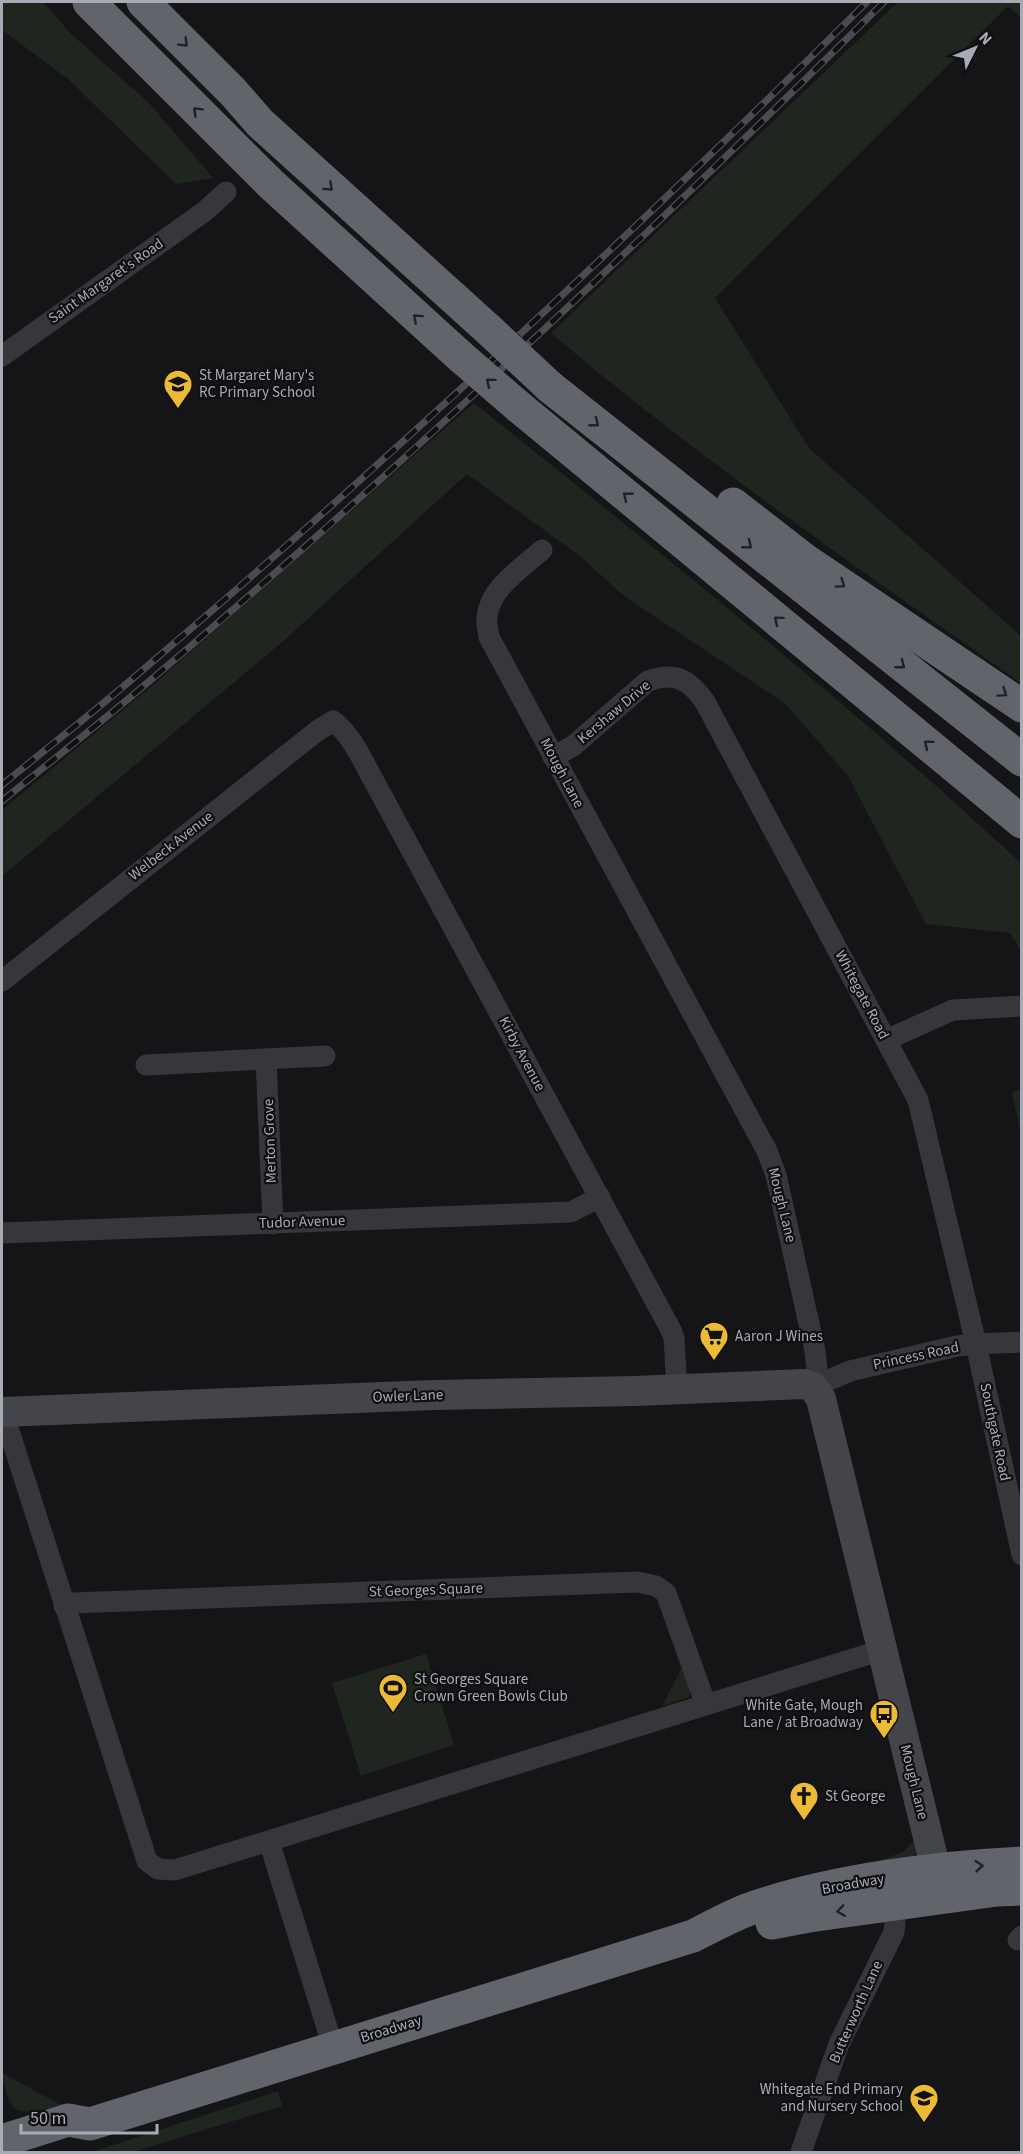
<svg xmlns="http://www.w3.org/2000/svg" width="1023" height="2154" font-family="'Source Sans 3',sans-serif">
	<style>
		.green { fill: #1f2620 }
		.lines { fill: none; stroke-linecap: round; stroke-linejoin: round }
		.street { stroke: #36363b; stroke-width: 21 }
		.secondary { stroke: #44454b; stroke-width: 30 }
		.highway { stroke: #62646c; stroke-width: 33 }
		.rail-casing { stroke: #4b4c52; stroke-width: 7 }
		.rail { stroke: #101012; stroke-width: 4.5; stroke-dasharray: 14; stroke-linecap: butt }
		.highway-bridge { stroke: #62646c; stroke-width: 33 }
		.oneway { stroke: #202124 }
		.labels { text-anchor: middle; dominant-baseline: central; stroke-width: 4.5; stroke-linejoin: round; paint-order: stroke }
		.street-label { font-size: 15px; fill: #a7abb6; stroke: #101012 }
		.poi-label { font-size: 15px; fill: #a7abb6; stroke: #101012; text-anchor: start }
	</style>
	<rect width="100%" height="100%" fill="#151517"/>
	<g class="green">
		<path d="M2,2H43L71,34L149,103L213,178L176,184L68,79L2,30Z"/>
		<path d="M898,2H1021V18L1008,6L715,298L809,448L1021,636V683C862,571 699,459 551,333Z"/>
		<path d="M474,403C660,552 846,701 1021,863V951L1010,933L926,924L848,776L786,704L624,596L580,556L467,474L280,644L2,876V810L152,686Z"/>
		<path d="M1021,1089H1022L1021,1135L1012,1092Z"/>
		<path d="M426,1654L454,1745L361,1776L332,1683Z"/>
		<path d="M683,1666L692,1686L689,1697L662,1706Z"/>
		<path d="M919,1840L916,1852L911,1859L839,1875L903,1852L914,1841Z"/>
		<path d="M2,2073L61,2105C21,2115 10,2120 2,2073Z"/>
		<path d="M278,2091L282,2106L133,2152H92Z"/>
	</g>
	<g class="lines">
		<g class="street">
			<path d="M2,356L205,211L226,192"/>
			<path d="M542,550C521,569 489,588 487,618C486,624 488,631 489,637L767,1151L776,1175L815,1351L817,1369L813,1387"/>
			<path d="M553,757L573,746L648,681C675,671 690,680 705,702L918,1100L976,1344L1022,1555"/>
			<path d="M2,981L317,731L333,721C353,736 363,762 375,783L671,1330L674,1338L677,1389"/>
			<path d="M886,1040L953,1010L1022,1006"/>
			<path d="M266,1059L273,1224"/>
			<path d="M146,1065L325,1056"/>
			<path d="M2,1233L571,1212L600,1197"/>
			<path d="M813,1387L850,1371L957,1346L976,1344L1022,1342"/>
			<path d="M6,1412V1422L11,1437L147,1861L158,1869L175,1870L882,1650"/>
			<path d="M64,1606L72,1603L638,1582L656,1586L666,1593L706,1705"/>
			<path d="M269,1841L333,2047"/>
			<path d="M1018,1940L1022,1936"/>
			<path d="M801,2152L839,2044L894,1932L895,1923L892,1905"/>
		</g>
		<path class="secondary" d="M2,1412L434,1395L635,1391L804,1384L813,1387L821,1399L936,1870L940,1893"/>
		<g class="highway">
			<path d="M89,2L271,184L461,357"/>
			<path d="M143,2L233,92L260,123L489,330"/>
			<path d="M550,387L1022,760"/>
			<path d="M519,407L1022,822"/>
			<path d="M733,504L805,560L1022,706"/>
			<path d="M772,1923L809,1916L997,1890L1022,1889"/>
			<path d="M2,2141L68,2120L90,2124L693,1936C713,1926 734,1914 755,1907C835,1880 938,1867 1022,1863"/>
		</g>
		<g class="rail-casing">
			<g id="rail">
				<path d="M2,785C47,748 94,712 138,674C390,460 632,234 867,2"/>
				<path d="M2,801C50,762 99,724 146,684C402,468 646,237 884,2"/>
			</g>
		</g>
		<use href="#rail" class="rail"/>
		<g class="highway-bridge">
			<path d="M489,330L550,387"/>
			<path d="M461,357L519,407"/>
		</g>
	</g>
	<defs><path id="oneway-chevron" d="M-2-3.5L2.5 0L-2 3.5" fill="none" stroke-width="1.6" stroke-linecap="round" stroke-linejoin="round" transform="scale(1.5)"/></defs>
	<g class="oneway">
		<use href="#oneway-chevron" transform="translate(184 43) rotate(45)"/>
		<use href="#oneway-chevron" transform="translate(197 111) rotate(-135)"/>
		<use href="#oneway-chevron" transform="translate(329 187) rotate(42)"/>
		<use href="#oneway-chevron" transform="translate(417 318) rotate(-138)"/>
		<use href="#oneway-chevron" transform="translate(490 382) rotate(-140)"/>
		<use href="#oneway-chevron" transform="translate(595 423) rotate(39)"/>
		<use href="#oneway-chevron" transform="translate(627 496) rotate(-141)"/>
		<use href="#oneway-chevron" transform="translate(748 545) rotate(39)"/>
		<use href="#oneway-chevron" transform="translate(841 584) rotate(34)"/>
		<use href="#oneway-chevron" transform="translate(778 620) rotate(-140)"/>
		<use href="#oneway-chevron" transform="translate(901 665) rotate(38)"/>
		<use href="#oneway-chevron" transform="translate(1003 693) rotate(34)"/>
		<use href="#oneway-chevron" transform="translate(928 744) rotate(-140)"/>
		<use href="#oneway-chevron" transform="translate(979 1866) rotate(-5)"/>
		<use href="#oneway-chevron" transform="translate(841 1911) rotate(172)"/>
	</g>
	<defs>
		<g id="school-pin" transform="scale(1.5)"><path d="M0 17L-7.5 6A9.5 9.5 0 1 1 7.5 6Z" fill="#edba36" stroke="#101012"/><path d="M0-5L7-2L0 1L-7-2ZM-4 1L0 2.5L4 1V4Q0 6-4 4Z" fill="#111"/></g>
		<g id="supermarket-pin" transform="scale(1.5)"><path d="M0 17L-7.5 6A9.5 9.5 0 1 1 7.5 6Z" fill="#edba36" stroke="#101012"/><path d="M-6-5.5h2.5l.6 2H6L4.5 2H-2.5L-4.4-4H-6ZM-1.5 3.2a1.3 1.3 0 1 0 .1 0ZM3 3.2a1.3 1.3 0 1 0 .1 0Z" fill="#111"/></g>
		<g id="stadium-pin" transform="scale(1.5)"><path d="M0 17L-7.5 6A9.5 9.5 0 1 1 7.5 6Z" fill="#edba36" stroke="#101012"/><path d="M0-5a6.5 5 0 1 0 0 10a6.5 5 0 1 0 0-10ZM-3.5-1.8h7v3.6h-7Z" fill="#111"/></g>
		<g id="bus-pin" transform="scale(1.5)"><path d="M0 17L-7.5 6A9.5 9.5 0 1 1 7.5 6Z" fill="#edba36" stroke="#101012"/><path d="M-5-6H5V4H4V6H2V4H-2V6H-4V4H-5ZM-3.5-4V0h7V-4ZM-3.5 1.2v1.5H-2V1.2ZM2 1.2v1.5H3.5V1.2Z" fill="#111"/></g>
		<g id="church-pin" transform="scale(1.5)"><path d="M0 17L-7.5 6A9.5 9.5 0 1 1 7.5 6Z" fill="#edba36" stroke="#101012"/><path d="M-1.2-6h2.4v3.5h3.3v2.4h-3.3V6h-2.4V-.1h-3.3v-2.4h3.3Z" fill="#111"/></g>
	</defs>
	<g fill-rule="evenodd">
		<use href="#school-pin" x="178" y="384"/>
		<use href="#supermarket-pin" x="714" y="1336"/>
		<use href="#stadium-pin" x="393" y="1688"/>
		<use href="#bus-pin" x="884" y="1714"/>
		<use href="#church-pin" x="804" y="1796"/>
		<use href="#school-pin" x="924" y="2098"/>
	</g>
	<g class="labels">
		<g class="street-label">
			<text transform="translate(106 281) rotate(-35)">Saint Margaret's Road</text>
			<text transform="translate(614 712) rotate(-40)">Kershaw Drive</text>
			<text transform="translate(562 773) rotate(62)">Mough Lane</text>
			<text transform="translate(171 846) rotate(-38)">Welbeck Avenue</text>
			<text transform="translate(862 995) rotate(62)">Whitegate Road</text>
			<text transform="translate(522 1054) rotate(62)">Kirby Avenue</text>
			<text transform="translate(270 1141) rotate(-92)">Merton Grove</text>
			<text transform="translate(782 1205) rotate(76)">Mough Lane</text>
			<text transform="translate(302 1222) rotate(-2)">Tudor Avenue</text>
			<text transform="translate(916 1356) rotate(-12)">Princess Road</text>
			<text transform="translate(408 1396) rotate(-2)">Owler Lane</text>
			<text transform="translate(995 1432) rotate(78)">Southgate Road</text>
			<text transform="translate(426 1590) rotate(-2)">St Georges Square</text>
			<text transform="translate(914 1782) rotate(76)">Mough Lane</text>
			<text transform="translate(853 1884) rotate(-10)">Broadway</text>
			<text transform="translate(856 2012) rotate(-66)">Butterworth Lane</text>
			<text transform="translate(391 2029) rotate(-17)">Broadway</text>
		</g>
		<g class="poi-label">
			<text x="199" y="375">St Margaret Mary's<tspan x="199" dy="17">RC Primary School</tspan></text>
			<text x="735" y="1336">Aaron J Wines</text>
			<text x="414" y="1679">St Georges Square<tspan x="414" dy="17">Crown Green Bowls Club</tspan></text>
			<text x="863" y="1705" text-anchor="end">White Gate, Mough<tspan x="863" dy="17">Lane / at Broadway</tspan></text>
			<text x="825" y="1796">St George</text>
			<text x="903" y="2089" text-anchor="end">Whitegate End Primary<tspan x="903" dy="17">and Nursery School</tspan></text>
		</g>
	</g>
	<rect width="1023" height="2154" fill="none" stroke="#a7abb6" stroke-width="6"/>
	<g transform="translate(975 48) rotate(47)" stroke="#101012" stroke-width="4.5" paint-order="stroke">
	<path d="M0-4.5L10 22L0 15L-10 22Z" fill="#a7abb6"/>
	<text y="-9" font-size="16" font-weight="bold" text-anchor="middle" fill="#a7abb6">N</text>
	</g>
	<path d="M21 2124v9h136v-9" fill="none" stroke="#a7abb6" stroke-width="3"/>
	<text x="30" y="2124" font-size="18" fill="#a7abb6" stroke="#101012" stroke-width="4.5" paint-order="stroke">50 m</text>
</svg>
